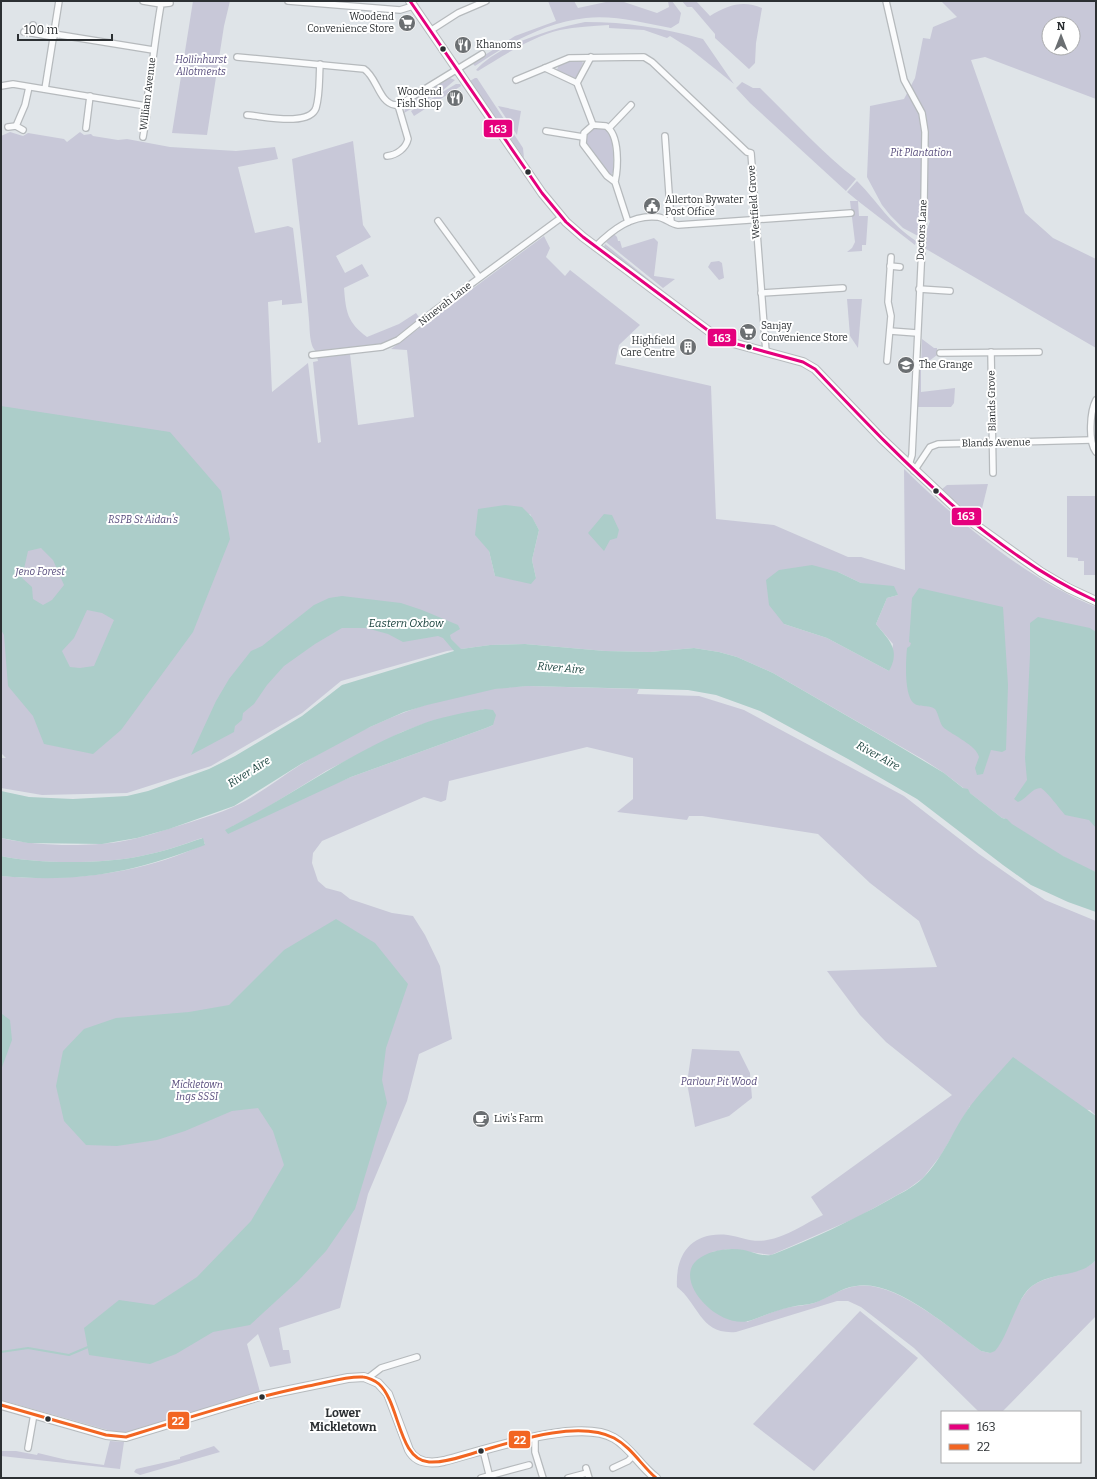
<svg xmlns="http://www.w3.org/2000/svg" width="1097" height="1479" font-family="Bitter,serif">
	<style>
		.green { fill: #c8c8d8; fill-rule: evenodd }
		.water { fill: #accdc9; fill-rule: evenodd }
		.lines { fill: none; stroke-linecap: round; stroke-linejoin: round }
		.stream { stroke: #accdc9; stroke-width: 2 }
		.street-casing { stroke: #b6babd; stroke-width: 8 }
		.secondary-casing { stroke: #b6babd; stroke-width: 10 }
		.street { stroke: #fafbfc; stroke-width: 5.5 }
		.secondary { stroke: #fafbfc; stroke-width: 8 }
		.bus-1-casing { stroke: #fff; stroke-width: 6 }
		.bus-2-casing { stroke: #fff; stroke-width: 6 }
		.bus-1 { stroke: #e5007d; stroke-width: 3 }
		.bus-2 { stroke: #f26522; stroke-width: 3 }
		.bus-dot { fill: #2c3033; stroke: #fff; stroke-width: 1.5 }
		.labels { text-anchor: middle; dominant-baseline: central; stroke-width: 4; stroke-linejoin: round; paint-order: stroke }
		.poi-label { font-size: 10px; fill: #2c3033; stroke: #fff; text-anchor: start }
		.park-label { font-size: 10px; font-style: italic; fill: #574c7c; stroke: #fff }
		.street-label { font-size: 10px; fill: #2c3033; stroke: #fff }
		.water-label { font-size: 11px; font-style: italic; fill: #163f3a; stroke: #fff }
		.quarter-label { font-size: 12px; font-weight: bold; fill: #2c3033; stroke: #fff }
		.line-badge { stroke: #fff; stroke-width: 1.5 }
		.badge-label { font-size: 11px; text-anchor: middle; font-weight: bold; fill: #fff }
	</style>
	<rect width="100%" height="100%" fill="#dfe4e8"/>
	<g class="green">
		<path d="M193,1H230L224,26L207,135L172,133Z"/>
		<path d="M548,1H574L578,8L606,2H624L657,13L669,7L668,1H672L681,13L679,23L671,28C643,23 615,15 586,18C546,22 507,44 475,66L472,63L515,36L556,21Z"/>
		<path d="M682,1H696L710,16C728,5 743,0 762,8L756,43L755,63L749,69L715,38V34L692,7H687Z"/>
		<path d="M941,1H1096V99L985,57L971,60L1025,213L1053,238L1096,259V348L926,249L924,273L921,272L923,240L930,221L922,214L920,237L903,228L890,215L882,205L867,177L870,106L904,99L915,78L923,38L930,39L933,27L957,17ZM1049,24H1073V48H1049Z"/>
		<path d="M585,22C628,22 662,28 703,39L734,84L689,48L670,36L667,38L644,30L609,28V25C593,26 576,27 560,30C531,37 503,56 478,71L476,70C497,45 554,28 585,22Z"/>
		<path d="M569,60H581L583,63L576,79L557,70L559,64Z"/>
		<path d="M450,78L455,80L442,91L404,113L406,105Z"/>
		<path d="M475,78H477L523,148L524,158L470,81Z"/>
		<path d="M742,82L753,88H760C792,119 821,152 856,179L846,191L750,103L736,88Z"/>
		<path d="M456,84H460L461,86L414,116L411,111Z"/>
		<path d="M498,106L521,111L517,135Z"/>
		<path d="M600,126L608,130L612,138L614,171L611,175L608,174L585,144C586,133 589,129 600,126Z"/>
		<path d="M10,132L23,136L28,133L64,139L67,142L80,132L84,135L91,134L93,136L118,140L127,139L170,147L236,151L275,147L278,159L238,167L255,233L288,226L293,228L302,303L282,305V300L268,302L272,392L308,363L318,443L321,442L313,362L318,361L317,357L350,354L358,425L414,417L407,350L391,349L544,236L550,248L546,257L565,276L570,270L640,325L619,345L615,364L711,386L716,519L774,525L848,557H861L905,570L904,469C956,520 1028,580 1096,607V872C1074,863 1019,835 1004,818H1002L944,773L924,760L773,673L737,657L719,652L694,648L650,652L605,651L525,644L490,645L447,651L341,681L302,713L211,766L127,793L42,795L1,788V758H6L1,753V136ZM530,514L539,530L532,560L536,578L495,576L489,551ZM838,572L861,583L898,595L887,598L876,624L893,644L889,671L827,638L784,624Z"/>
		<path d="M353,141L363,225L371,237L336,256L345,273L362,264L369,276L344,288C346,312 347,322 367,337L399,324L416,313L421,320L401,336L380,345L317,352C309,347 310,329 309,320C305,266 298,213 292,159Z"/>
		<path d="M857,181C878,202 889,223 916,241L915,245L858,201L859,216H868L866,245H862V251L847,252L852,248L855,242L850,201H858L847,192Z"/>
		<path d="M614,234L617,237L618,241H620L622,248L654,238L658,242L654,276L675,279L663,288L606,242Z"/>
		<path d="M605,244L662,290L661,291L609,252L604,247Z"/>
		<path d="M719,261L722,263L724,278L719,280L708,267L711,262Z"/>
		<path d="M847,299H862L858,348L850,336Z"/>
		<path d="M922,339L934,348H937V355L921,367Z"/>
		<path d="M918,368H921V392L955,388L954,403L951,407H917Z"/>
		<path d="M988,484L979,521L941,490L947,485Z"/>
		<path d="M1067,496H1096V580L1095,575H1084V561H1078V558L1067,557Z"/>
		<path d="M528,686L639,689L637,694L699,696L744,710L904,796L979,854L1045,900L1096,921V1116L1090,1110L970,1106L941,1155L923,1178L908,1189L858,1217L771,1255L729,1249L712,1252L747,1322C758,1318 770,1313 781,1309C792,1306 804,1306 814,1303C829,1297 841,1288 857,1286C895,1280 951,1329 981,1351L990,1353C998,1340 1022,1293 1032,1286C1050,1273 1084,1274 1096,1260V1316L1002,1412H979L914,1348L861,1307L848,1301H837L736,1332C700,1335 699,1304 677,1287C675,1254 692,1231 728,1235C741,1237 753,1243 767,1240C786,1237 806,1223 823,1215L811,1197L952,1095L886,1042L860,1015L827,971L937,967L919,921L870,883L818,834L702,816H689L687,820L617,812L633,799V758L587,747L449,781L446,800L441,802L424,797L322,841L313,853L312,863L318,881L326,888L341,892L350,899L392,913L413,916L425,935L440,966L452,1039L419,1054L407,1101L368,1194L340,1308L279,1328L283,1350H289L291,1363L270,1367L258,1334L247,1344L260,1392L133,1431L118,1433L1,1400V876C71,882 141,874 205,844L202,838C182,845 162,852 141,856C103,864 39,864 1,856V838C34,846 84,847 118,842C143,838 167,829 191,822C205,817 220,813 233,807C257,796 278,779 300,765C368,723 447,688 528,686ZM485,709L493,725L486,728L351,777L233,826L250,818L326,771L402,732L426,723Z"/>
		<path d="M692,1049L739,1051L750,1073L752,1098L729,1116L695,1127L687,1083Z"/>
		<path d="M860,1311L918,1358L814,1471L753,1424Z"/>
		<path d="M110,1441L124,1442L120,1469L1,1456V1451H16L37,1455L38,1453L67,1460L104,1465Z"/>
		<path d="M214,1446L220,1452L140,1475L134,1472L136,1469L180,1459V1457Z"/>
	</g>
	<g class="water">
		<path d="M1,406L170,432L221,491L230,539L193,632L121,730L93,754L44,744L33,716L8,686L4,635L1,630ZM41,548L53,560L64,585L52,600L43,605L33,599L32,587L22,578L28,551ZM87,610L102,613L114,620L94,666L80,668L70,667L62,651L74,638Z"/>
		<path d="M505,505L522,507L532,517L539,530L532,560L536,578L531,584L495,576L489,551L475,535L478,509Z"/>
		<path d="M604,514L612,515L619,530L617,538L610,540L604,551L588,533Z"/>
		<path d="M812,565L838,572L861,583L894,586L898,595L887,598L876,624C889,640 901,650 889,671L827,638L784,624L769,605L766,580L779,570Z"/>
		<path d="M919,588L1003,607L1008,685L1006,750L1002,752L991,750L983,774L977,775L975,768L979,757C977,746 953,735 944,728C939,723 939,714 935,709C930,705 922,707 917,705C903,701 906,660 907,648L910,646L911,643L909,642L912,598Z"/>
		<path d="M342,596L401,603L422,610L458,625L460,629L450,635L451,639L461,649L490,645L525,644L605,651L650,652L694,648L719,652L737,657L773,673L887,739L944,773L963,788L968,789L970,793L1002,818L1007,819L1012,824L1063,856L1096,872V912L1068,902L1031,885L1003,865L917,799L848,759L760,711L716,695L688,690L528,686L495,689L427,705L404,712L370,727L301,764L234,806L169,829L137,838L102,844L28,843L1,838V791L29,797L73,799L127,796L148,791L209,769L235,756L302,716L342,685L454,651L443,638L438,636L403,642L388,634L366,628H342L315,644L284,666L267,685L254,704L243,713L242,720L235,726L234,732L191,755L216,701L229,679L251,651L262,646L314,605L329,598Z"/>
		<path d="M1038,617L1090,628L1096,632V828L1089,820L1065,815C1058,807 1050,795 1041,788C1031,788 1027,799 1018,802L1014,799L1027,780L1025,758L1030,655V623Z"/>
		<path d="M485,709L493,710L496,715L493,725L486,728L351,777L228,834L225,830C290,797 349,752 417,726C439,717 462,713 485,709Z"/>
		<path d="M203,838L205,845C132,873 80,883 1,876V856C39,864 103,864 141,856C162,852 182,845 203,838Z"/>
		<path d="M336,919L375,943L408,984L386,1048L382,1080L387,1103L355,1209L326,1251L299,1280L250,1325L213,1332L176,1354L150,1364L89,1355L84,1328L119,1300L154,1305L197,1277L251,1221L284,1165L273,1131L258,1108L232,1111L185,1131L157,1140L117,1146L86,1145L64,1121L56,1086L63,1051L84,1029L116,1018L189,1012L229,1005L284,950Z"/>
		<path d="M2,1014L10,1020L12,1040L1,1070Z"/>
		<path d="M1013,1057L1096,1116V1260C1080,1278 1052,1271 1032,1286C1016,1298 1009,1335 995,1351L990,1353L981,1351C950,1329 895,1279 856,1286C840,1288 829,1298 814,1303C807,1305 799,1305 791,1307C778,1310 765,1315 752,1320C720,1332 672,1281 697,1260C709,1250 729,1247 744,1250C753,1252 765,1258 774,1254C812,1239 851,1221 887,1201C899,1194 913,1188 923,1178C944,1157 953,1129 971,1105C984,1088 999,1073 1013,1057Z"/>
	</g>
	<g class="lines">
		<path class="stream" d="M1,1352L28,1348L69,1355L88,1347"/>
		<g class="street-casing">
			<g id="street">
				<path d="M143,1L161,4"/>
				<path d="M288,1L400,10L413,6"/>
				<path d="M886,1L904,80L922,113L925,132L924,205L912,455L909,465"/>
				<path d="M33,25L32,33L54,37"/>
				<path d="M430,31L458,13L486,1"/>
				<path d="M24,32L32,33"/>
				<path d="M54,34L153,50"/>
				<path d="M237,57L364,69C377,77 379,103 395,105L402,103L482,54"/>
				<path d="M591,57L577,83L593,125"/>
				<path d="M545,68L577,83"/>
				<path d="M516,80L569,58L644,57L652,62L747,152L751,153L766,352"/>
				<path d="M1,86L13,84L146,106"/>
				<path d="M45,89L59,1"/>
				<path d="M247,115C263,116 309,127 316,108C320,95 319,78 320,64"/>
				<path d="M16,126L25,105L29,87"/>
				<path d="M8,127L16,126L23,130"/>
				<path d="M86,128L90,96"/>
				<path d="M609,128L631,105"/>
				<path d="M546,131L583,137"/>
				<path d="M665,136L671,222"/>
				<path d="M143,137L147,113L146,106C152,71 155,38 161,4L170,3"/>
				<path d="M387,156C397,155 406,148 408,139L398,105"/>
				<path d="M615,182C618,168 620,135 606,126L593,125L584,133L583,144L607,176L615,182L628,222"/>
				<path d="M438,221L479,277"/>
				<path d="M595,247C612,230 632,214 658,217C665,218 671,224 678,225L851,213"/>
				<path d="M890,266L900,267"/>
				<path d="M919,289L950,291"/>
				<path d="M761,293L843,288"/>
				<path d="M890,331L917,333"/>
				<path d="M991,352L993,473"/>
				<path d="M940,353L1039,352"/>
				<path d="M312,355L382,347L398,340L433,312L562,217"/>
				<path d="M887,361L891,316L888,302L891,257"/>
				<path d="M1096,400C1090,411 1088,442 1096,452"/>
				<path d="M914,471L930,447L938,444L1091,440"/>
				<path d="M368,1378L381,1368L417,1357"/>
				<path d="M535,1437V1452L543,1478"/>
				<path d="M28,1448L34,1414"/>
				<path d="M483,1450L490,1478"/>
				<path d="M586,1468L589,1478"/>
				<path d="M613,1468L628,1461L633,1456"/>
				<path d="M481,1478L529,1465"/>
				<path d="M568,1478L587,1473"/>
			</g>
		</g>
		<g class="secondary-casing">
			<g id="secondary">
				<path d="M410,1L542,193L566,222L583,237L710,332L733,343L803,362L815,369L881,438L966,518L1041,572L1068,588L1096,601"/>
				<path d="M1,1405L106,1435L126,1437L260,1396L348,1378L364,1377L378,1383L388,1394L409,1450C416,1463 430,1464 444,1461C483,1451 579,1417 614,1438C630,1447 641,1467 656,1478"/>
			</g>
		</g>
		<use href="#street" class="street"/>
		<use href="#secondary" class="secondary"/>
		<g class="bus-1-casing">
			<path id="bus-1" d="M410,1L542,193L566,222L583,237L710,332L733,343L803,362L815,369C899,457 984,549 1096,601"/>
		</g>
		<g class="bus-2-casing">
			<path id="bus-2" d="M1,1405L106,1435L126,1437C187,1418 246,1399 308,1386C326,1383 345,1376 363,1377C367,1377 376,1381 379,1384C400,1403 398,1460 429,1462C444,1463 460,1457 474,1453C512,1442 577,1419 614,1438C631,1447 642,1466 656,1478"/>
		</g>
		<use href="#bus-1" class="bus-1"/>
		<use href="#bus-2" class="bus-2"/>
	</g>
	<defs>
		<g id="supermarket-disc" transform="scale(0.9)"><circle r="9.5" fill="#6b6f72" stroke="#fff"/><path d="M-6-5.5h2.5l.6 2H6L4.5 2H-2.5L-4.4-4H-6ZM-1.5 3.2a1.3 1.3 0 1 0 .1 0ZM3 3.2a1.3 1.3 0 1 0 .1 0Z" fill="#fff"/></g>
		<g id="restaurant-disc" transform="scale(0.9)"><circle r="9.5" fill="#6b6f72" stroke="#fff"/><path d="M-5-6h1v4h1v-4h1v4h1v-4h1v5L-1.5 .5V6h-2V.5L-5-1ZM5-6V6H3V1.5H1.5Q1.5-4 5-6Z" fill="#fff"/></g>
		<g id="civic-disc" transform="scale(0.9)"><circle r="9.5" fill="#6b6f72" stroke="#fff"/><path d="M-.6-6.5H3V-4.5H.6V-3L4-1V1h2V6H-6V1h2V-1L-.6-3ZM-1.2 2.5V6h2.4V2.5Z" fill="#fff"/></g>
		<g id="building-disc" transform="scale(0.9)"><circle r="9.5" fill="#6b6f72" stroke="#fff"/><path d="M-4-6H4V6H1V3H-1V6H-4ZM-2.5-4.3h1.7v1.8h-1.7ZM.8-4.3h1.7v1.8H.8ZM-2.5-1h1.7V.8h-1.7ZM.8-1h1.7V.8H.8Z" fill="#fff"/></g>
		<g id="school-disc" transform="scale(0.9)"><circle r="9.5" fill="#6b6f72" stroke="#fff"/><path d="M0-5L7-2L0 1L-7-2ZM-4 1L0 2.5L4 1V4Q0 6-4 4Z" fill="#fff"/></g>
		<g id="cafe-disc" transform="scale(0.9)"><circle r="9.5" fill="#6b6f72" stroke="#fff"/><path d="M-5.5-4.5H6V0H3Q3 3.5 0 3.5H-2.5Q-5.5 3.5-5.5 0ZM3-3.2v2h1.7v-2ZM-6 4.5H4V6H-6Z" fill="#fff"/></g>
	</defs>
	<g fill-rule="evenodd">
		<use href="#supermarket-disc" x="407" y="23"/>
		<use href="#restaurant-disc" x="463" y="45"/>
		<use href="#restaurant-disc" x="455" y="98"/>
		<use href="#civic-disc" x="652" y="206"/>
		<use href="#supermarket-disc" x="748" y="332"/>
		<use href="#building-disc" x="688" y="347"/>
		<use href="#school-disc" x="906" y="365"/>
		<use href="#cafe-disc" x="481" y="1119"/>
	</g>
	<g class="bus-dot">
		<circle cx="443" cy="49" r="3.5"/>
		<circle cx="528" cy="172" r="3.5"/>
		<circle cx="749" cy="347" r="3.5"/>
		<circle cx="936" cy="491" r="3.5"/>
		<circle cx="262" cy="1397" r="3.5"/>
		<circle cx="48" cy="1419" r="3.5"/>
		<circle cx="481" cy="1451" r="3.5"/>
	</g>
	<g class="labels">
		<g class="poi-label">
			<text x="394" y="17" text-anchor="end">Woodend<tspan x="394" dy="12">Convenience Store</tspan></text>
			<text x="476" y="45">Khanoms</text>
			<text x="442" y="92" text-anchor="end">Woodend<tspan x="442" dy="12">Fish Shop</tspan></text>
			<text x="665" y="200">Allerton Bywater<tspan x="665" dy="12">Post Office</tspan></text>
			<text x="761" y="326">Sanjay<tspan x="761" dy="12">Convenience Store</tspan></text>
			<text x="675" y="341" text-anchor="end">Highfield<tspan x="675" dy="12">Care Centre</tspan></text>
			<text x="919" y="365">The Grange</text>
			<text x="494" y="1119">Livi's Farm</text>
		</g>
		<g class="park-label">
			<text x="201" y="60">Hollinhurst<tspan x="201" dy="12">Allotments</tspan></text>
			<text x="921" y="153">Pit Plantation</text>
			<text x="143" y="520">RSPB St Aidan's</text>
			<text x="40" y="572">Jeno Forest</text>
			<text x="719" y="1082">Parlour Pit Wood</text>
			<text x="197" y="1085">Mickletown<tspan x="197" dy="12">Ings SSSI</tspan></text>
		</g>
		<g class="street-label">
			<text transform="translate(148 94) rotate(-83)">William Avenue</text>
			<text transform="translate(754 202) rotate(-94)">Westfield Grove</text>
			<text transform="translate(922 230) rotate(-87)">Doctors Lane</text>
			<text transform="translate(445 304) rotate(-38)">Ninevah Lane</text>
			<text transform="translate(992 401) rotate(-91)">Blands Grove</text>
			<text transform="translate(996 443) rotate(-1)">Blands Avenue</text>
		</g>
		<g class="water-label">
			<text x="406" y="623">Eastern Oxbow</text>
			<text transform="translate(561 668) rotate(5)">River Aire</text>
			<text transform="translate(878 756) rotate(29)">River Aire</text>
			<text transform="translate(249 772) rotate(-32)">River Aire</text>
		</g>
		<g class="quarter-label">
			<text x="343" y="1413">Lower<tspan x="343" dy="14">Mickletown</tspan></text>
		</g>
	</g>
	<g class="line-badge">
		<rect x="483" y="119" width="30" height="19" rx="4" fill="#e5007d"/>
		<rect x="707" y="328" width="30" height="19" rx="4" fill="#e5007d"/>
		<rect x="951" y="507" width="31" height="19" rx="4" fill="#e5007d"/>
		<rect x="167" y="1411" width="23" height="19" rx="4" fill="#f26522"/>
		<rect x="508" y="1430" width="23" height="19" rx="4" fill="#f26522"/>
	</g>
	<g class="badge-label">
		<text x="498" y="133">163</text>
		<text x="722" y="342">163</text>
		<text x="966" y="520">163</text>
		<text x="178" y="1425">22</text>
		<text x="520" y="1444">22</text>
	</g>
	<rect width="1097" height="1479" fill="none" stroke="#2c3033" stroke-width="4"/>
	<rect x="941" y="1411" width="140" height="52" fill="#ffffff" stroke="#abacad"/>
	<rect x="949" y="1424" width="20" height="6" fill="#e5007d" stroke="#abacad"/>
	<text x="977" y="1431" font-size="12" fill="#2c3033">163</text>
	<rect x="949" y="1444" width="20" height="6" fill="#f26522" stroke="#abacad"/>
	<text x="977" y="1451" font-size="12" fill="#2c3033">22</text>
	<g transform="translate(1061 36)"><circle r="19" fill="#ffffff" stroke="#abacad"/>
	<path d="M0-3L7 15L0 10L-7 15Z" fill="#6b6f72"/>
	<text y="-6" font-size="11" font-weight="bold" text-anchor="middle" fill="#2c3033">N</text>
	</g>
	<path d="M18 34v6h94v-6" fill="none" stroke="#2c3033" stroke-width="2"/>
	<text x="24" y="34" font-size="12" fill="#2c3033" stroke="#ffffff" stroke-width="3" paint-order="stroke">100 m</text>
</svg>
